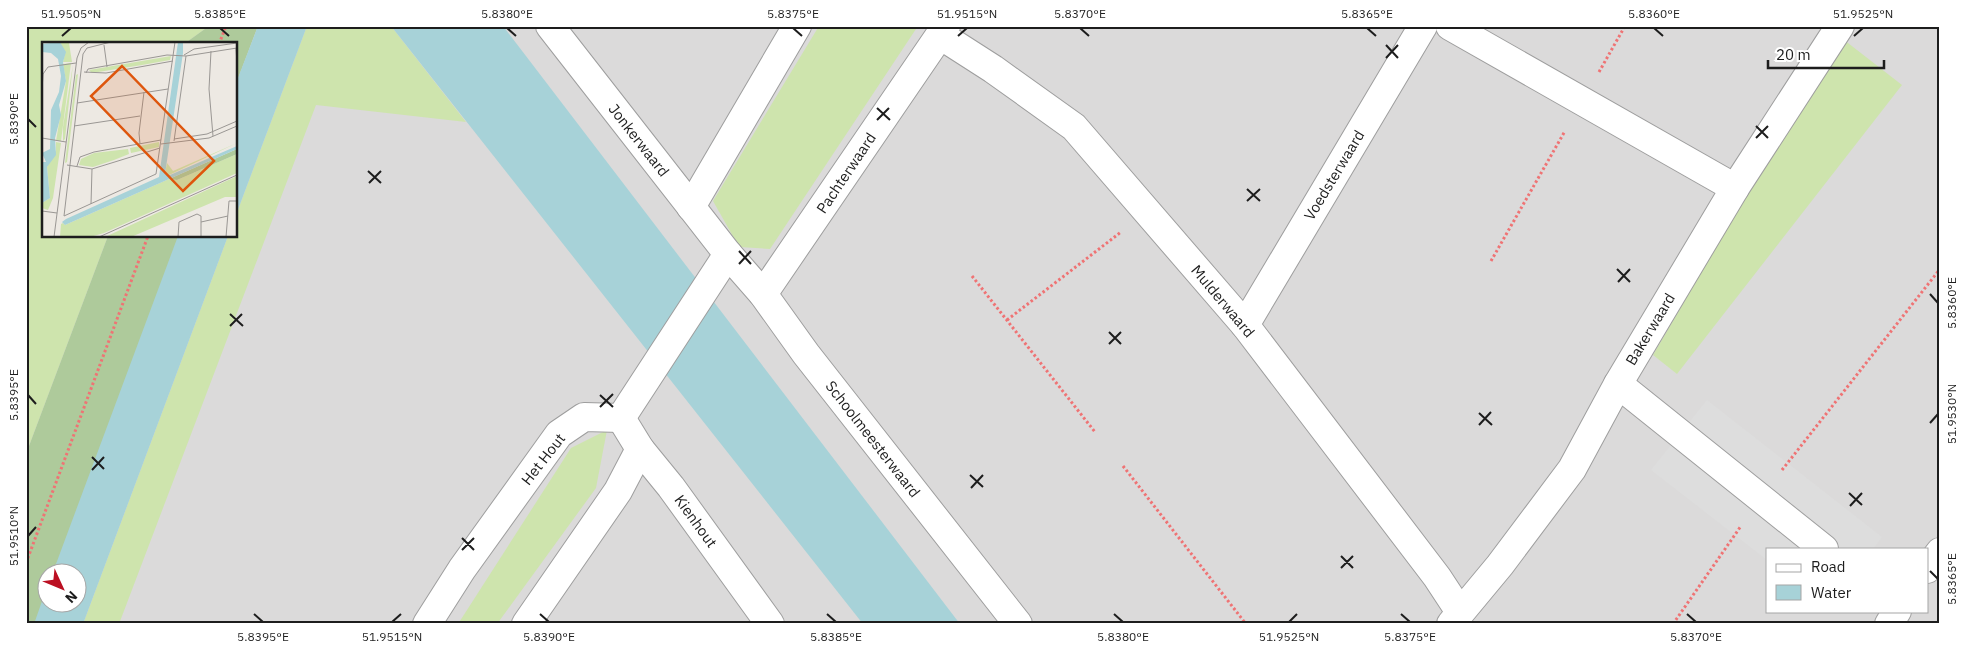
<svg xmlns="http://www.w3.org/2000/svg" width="1966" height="650" font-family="'IBM Plex Sans',sans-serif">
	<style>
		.residential { fill: #dbdada; fill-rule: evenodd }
		.grass { fill: #cee4ad }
		.forest { fill: #aeca9b }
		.parking { fill: #ddd }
		.water { fill: #a7d2d8 }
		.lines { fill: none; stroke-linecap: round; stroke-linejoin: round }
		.minor-casing { stroke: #9e9e9e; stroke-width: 30 }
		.path { stroke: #ef7374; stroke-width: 3; stroke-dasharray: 2.5 2.5; stroke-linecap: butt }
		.minor { stroke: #fff; stroke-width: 28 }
		.ticks { fill: none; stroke: #1d1d1d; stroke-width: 2 }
		.labels { text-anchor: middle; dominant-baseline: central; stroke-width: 4; stroke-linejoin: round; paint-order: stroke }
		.street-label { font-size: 15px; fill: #1d1d1d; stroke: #fff }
		.inset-road { fill: none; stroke: #9a9794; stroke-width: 1 }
		.view { fill: #de560d; fill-opacity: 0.15; stroke: #de560d; stroke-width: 2.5 }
		.inset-edge { fill: none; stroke: #1d1d1d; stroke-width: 2.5 }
		.neatline { fill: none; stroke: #1d1d1d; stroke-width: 2 }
		.ticks-label { font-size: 12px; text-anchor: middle; fill: #1d1d1d }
	</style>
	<rect width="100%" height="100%" fill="#ede9e3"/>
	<path class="residential" d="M26,26H1940V624H26ZM44,44H236V236H44ZM1767,549H1927V611H1767ZM48,572H78V602H48Z"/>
	<g class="grass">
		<path d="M26,26H209L184,44H44V236H108L26,454Z"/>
		<path d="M307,26H391L466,122L316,105L119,624H83L228,236H236V215Z"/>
		<path d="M819,26H918L770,249L739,247L713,201Z"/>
		<path d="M1839,36L1902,85L1677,374L1653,355Z"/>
		<path d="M607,430L596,488L497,624H458L571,448Z"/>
	</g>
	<g class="forest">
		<path d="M209,26H258L236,84V44H184Z"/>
		<path d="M108,236H179L54,572H48L47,589L35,624H26V454Z"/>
	</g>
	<path class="parking" d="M1707,400L1882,537L1873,549H1767V560L1651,470Z"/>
	<g class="water">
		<path d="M258,26H307L236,215V83Z"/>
		<path d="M391,26H503L960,624H863Z"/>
		<path d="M178,236H228L83,624H34L47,587L48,602H78V572H53Z"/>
	</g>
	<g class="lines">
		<g class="minor-casing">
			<g id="minor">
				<path d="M550,26L728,254L763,294L806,354L1018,624"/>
				<path d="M1450,26L1735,188"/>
				<path d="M940,35L993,69L1074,127L1245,325L1437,577L1460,612"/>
				<path d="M691,207L797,26"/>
				<path d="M763,294L946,26"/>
				<path d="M1245,325L1423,26"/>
				<path d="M1618,384L1824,549"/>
				<path d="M621,418L640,449L671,487L770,624"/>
				<path d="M621,418L728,254"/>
				<path d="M1927,569L1940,552"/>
				<path d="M427,624L462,569L559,434L584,417L621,418"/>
				<path d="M526,624L618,491L640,449"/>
				<path d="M1451,624L1500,565L1572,469L1618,384L1735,188L1840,26"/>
				<path d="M1889,624L1897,611"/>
			</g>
		</g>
		<g class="path">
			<path d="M219,44L226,26"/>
			<path d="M1599,72L1625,26"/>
			<path d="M1491,261L1565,131"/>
			<path d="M972,276L1095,432"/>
			<path d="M1007,320L1121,232"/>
			<path d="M1123,466L1246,624"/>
			<path d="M1782,470L1940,269"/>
			<path d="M26,563L148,236"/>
			<path d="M1673,624L1741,526"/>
		</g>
		<use href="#minor" class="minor"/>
	</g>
	<path class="ticks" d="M220,28L229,36M507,28L516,36M793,28L802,36M1080,28L1089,36M1367,28L1376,36M1654,28L1663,36M62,36L71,28M958,36L967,28M1854,36L1863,28M1386,45L1398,58M1386,58L1398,45M877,108L890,120M28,119L36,127M877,120L889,108M1756,126L1768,138M1756,138L1768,126M368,171L381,183M369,183L381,171M1247,189L1260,201M1247,201L1260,189M739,251L751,264M739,264L751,251M1617,269L1630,282M1618,282L1630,269M1930,294L1938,303M230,314L243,326M230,326L242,314M1109,332L1121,344M1109,344L1121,332M28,395L36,404M600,395L613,407M600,407L613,394M1479,413L1492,425M1930,423L1938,414M1479,425L1491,412M92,457L104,469M92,470L104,457M970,475L983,487M971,488L983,475M1849,493L1862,505M1850,506L1862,493M28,536L36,527M462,538L474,550M462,550L474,538M1341,556L1353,568M1341,568L1353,556M1930,571L1938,579M254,614L263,622M540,614L549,622M827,614L836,622M1114,614L1123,622M1401,614L1410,622M1687,614L1696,622M392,622L401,614M1289,622L1297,614"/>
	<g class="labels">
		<g class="street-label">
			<text transform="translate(639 140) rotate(52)">Jonkerwaard</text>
			<text transform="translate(846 173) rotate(-56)">Pachterwaard</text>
			<text transform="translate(1334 175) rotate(-59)">Voedsterwaard</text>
			<text transform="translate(1223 301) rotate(50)">Mulderwaard</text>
			<text transform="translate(1650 329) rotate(-59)">Bakerwaard</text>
			<text transform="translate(873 439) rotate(52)">Schoolmeesterwaard</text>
			<text transform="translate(543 459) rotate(-52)">Het Hout</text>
			<text transform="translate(696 521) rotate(54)">Kienhout</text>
		</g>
	</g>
	<g transform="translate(42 42)">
		<rect width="195" height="195" fill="#ede9e3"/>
		<path d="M18,0L27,1L30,20H21L23,12ZM129,14L128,18L100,23L50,31L47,28ZM29,21L19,99H14L24,39L21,22ZM31,22L23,97L21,99V85ZM36,32L25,120L23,121L34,33ZM14,100L19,101L11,156L6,168L0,166V161L8,156L5,125L14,108ZM117,100V105L89,111L88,106ZM195,101L127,133L123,132L125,121L131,129ZM86,107L87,112L72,118L51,125L37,123L39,117L52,111ZM195,112V131L62,191L48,195H18L19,182L21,181L23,183L127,137L135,138ZM195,134V155H183L89,195H63Z" fill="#cee4ad"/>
		<path d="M195,107V112L135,138L127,137Z" fill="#aeca9b"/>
		<path d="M18,0L24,10L21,20L24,39L17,63L19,73L13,96L14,113L5,125L8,156L0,161V120H4L0,111L8,107L9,68L17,50L19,34L16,17L9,11L0,10V2ZM136,0H141V11L123,132L128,133L195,104V107L23,183L20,180L24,177L117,135Z" fill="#a7d2d8"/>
		<path class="inset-road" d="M69,0L45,6L41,12L22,174L114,132L133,0M62,3L65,25M194,6L195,22M169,9L167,47L171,94M142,13L152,7L195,1M42,30L64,31L131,19M44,31L46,27L125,13L144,14L195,6M0,49L1,32L6,25L34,21M35,61L126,47M32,84L98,74M0,96L24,100M132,97L165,92L195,79M132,99L144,14M98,102L97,91L102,50M119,102L167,96L195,84M25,123L50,127L118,106M35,124L38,115L52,110L119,98M49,162L50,127M0,169L15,171M159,180L186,174M12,195L35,16L39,6L47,0M57,195L195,133M136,195L137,180L155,172L159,174V195M184,195L187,159H195"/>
		<path class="view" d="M80,24L172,119L141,149L49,54Z"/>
		<rect width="195" height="195" class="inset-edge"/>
	</g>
	<rect width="1966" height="650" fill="none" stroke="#ffffff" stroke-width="55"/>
	<rect x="1766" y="548" width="162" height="65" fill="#ffffff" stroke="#a5a5a5"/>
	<rect x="1776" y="564" width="25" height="8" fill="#ffffff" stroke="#a5a5a5"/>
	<text x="1811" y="572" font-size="15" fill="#1d1d1d">Road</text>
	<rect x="1776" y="585" width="25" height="15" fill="#a7d2d8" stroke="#a5a5a5"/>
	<text x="1811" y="598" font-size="15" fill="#1d1d1d">Water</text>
	<g transform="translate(62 588) rotate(134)"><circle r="24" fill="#ffffff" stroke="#a5a5a5"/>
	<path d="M0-4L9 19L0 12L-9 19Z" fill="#bb0f22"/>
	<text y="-8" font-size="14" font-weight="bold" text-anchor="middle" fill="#1d1d1d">N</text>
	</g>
	<path d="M1768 60v8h116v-8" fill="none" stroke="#1d1d1d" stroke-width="2.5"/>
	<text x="1776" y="60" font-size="15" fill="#1d1d1d" stroke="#ffffff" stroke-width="4" paint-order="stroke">20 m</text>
	<rect x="28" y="28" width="1910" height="594" class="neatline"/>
	<g class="ticks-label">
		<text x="71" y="18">51.9505°N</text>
		<text x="220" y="18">5.8385°E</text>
		<text x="507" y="18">5.8380°E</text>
		<text x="793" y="18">5.8375°E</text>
		<text x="967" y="18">51.9515°N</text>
		<text x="1080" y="18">5.8370°E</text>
		<text x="1367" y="18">5.8365°E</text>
		<text x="1654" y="18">5.8360°E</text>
		<text x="1863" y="18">51.9525°N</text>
		<text transform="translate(14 119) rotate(-90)" y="4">5.8390°E</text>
		<text transform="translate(1952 303) rotate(-90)" y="4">5.8360°E</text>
		<text transform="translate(14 395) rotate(-90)" y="4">5.8395°E</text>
		<text transform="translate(1952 414) rotate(-90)" y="4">51.9530°N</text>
		<text transform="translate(14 536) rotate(-90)" y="4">51.9510°N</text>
		<text transform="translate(1952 579) rotate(-90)" y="4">5.8365°E</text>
		<text x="263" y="641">5.8395°E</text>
		<text x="392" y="641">51.9515°N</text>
		<text x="549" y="641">5.8390°E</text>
		<text x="836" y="641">5.8385°E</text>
		<text x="1123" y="641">5.8380°E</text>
		<text x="1289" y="641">51.9525°N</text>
		<text x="1410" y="641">5.8375°E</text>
		<text x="1696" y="641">5.8370°E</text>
	</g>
</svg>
